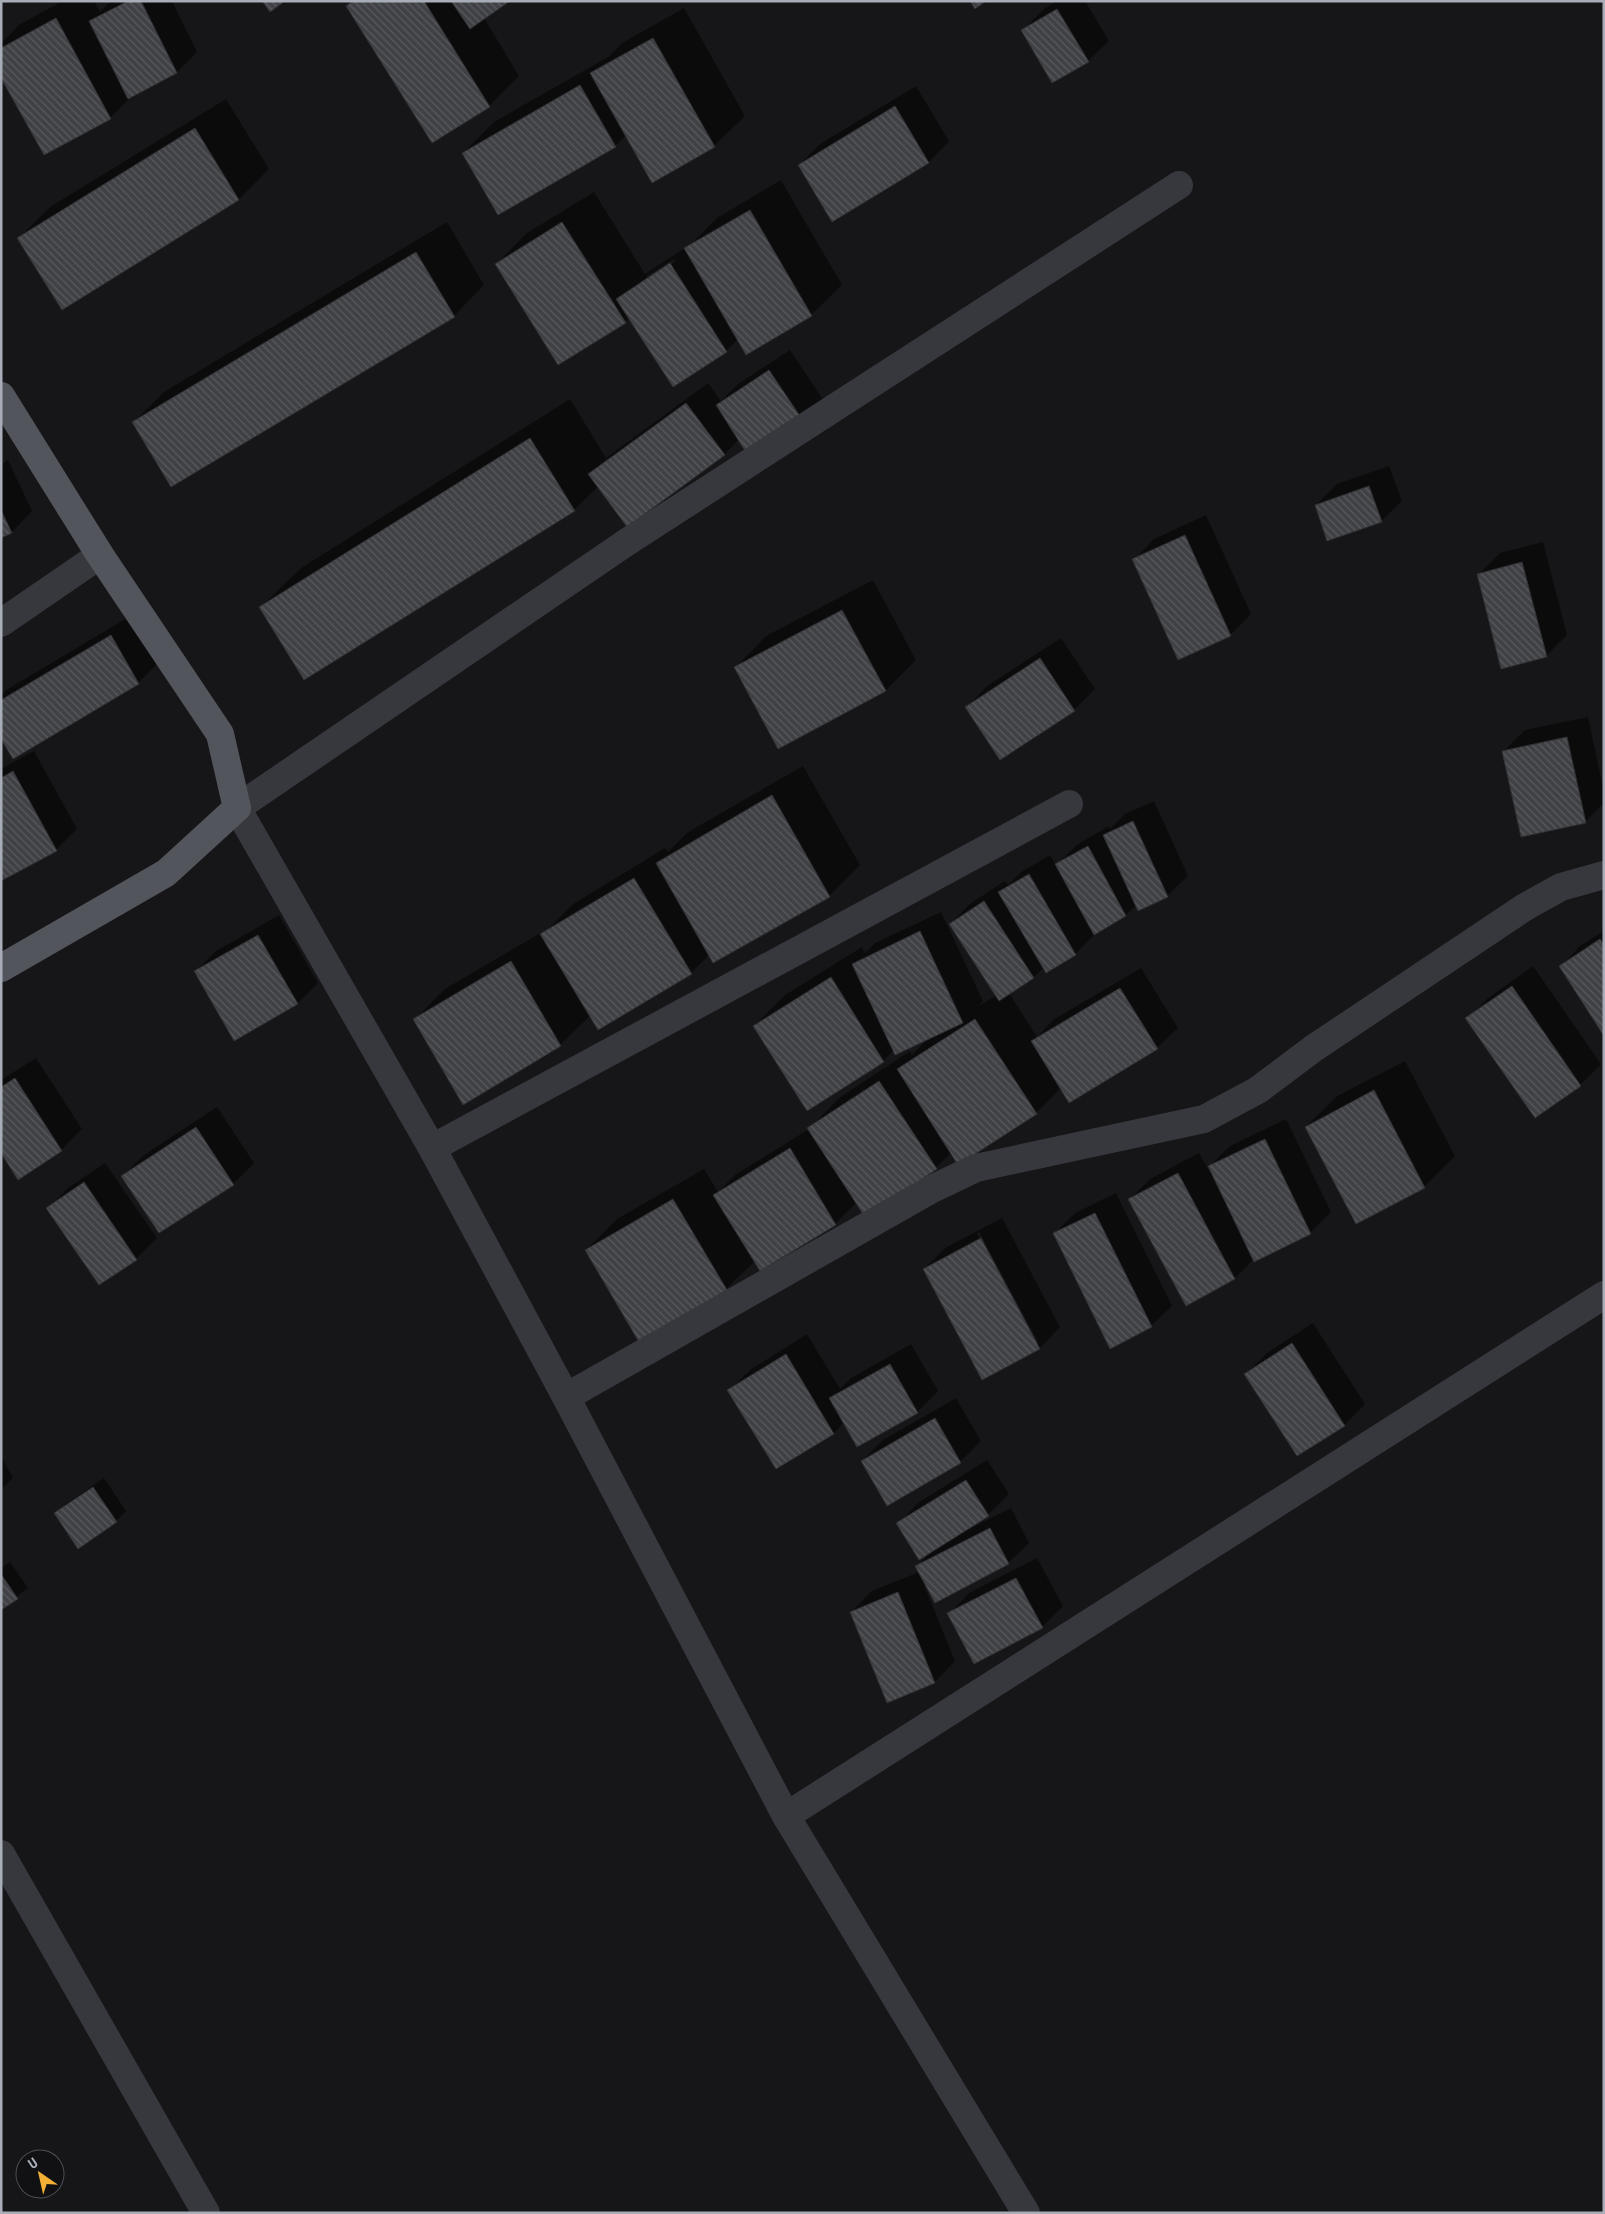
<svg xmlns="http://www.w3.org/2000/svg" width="1605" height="2214" font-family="'Roboto Condensed',sans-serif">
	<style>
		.shadow { fill: #0007; fill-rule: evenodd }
		.building { fill: url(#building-back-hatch); stroke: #303034 }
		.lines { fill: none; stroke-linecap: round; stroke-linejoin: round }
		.minor { stroke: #37383d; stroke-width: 28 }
		.major { stroke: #53555c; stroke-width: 28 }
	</style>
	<defs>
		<pattern id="building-back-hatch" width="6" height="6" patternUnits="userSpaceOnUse" patternTransform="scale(1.25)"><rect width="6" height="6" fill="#404145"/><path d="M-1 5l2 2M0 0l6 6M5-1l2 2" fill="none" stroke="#595a5e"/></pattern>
	</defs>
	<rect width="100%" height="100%" fill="#161618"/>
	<g class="shadow">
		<path d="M63,1H94L100,12L111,1H172L197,52L177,72L134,94L110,118L1,76V44L20,24Z"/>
		<path d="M352,1H508L484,18L519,76L489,106L348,6Z"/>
		<path d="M1057,1H1085L1109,41L1088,61L1023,30L1044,9Z"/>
		<path d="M684,8L745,116L714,146L626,135L615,146L463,153L494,122L608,57L622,43Z"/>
		<path d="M916,86L949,141L929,162L832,220L799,165L820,144Z"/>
		<path d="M226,99L269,169L239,199L62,308L19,238L50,207Z"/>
		<path d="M781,180L842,285L811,315L738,339L726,351L674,385L630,318L558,364L496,264L527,233L594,192L645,274L691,244L717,218ZM674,259L676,261L647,279V276Z"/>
		<path d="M447,222L484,285L454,316L134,422L164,392Z"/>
		<path d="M790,350L824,401L803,422L739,439L725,454L627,525L599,486L574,510L261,607L301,568L570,399L606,458L708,383L721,401L738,384Z"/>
		<path d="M8,460L32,511L12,532L1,537V464Z"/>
		<path d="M1389,466L1402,501L1381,521L1316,505L1337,484Z"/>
		<path d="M1206,515L1251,614L1230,635L1134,560L1154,539Z"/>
		<path d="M1543,542L1567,635L1546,656L1479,574L1500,553Z"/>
		<path d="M873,580L916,660L886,690L736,667L766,636Z"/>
		<path d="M132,615L159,662L138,683L1,737V695L6,690Z"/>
		<path d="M1061,638L1095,689L1074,710L1000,758L967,707L987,686Z"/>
		<path d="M1588,717L1604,792V803L1585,822L1504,751L1525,730Z"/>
		<path d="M34,751L77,829L56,850L1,879V769Z"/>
		<path d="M803,766L860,865L829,896L709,955L691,973L599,1028L591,1015L560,1045L415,1019L445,989L542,932L543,934L573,904L665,848L668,852L688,832Z"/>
		<path d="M1154,801L1188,876L1167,896L1137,904L1126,915L1096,933L1075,954L1046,971L1044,967L1034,977L1009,993L1037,1037L1053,1020L1141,968L1178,1028L1157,1048L1061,1088L1036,1113L952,1152L936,1168L865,1215L857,1202L835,1224L760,1270L755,1261L726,1289L586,1250L617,1219L704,1169L718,1192L735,1175L809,1129L839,1098L910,1051L912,1055L930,1037L894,1050L883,1061L807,1110L754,1026L785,995L862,947L865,953L875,943L941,912L983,1001L979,1006L997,995L950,924L971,903L1005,881L1008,885L1021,872L1050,855L1056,865L1078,844L1109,826L1110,829L1125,814Z"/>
		<path d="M279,915L318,983L298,1003L195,972L216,951Z"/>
		<path d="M1604,931V1033L1561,966L1581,945Z"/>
		<path d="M1533,966L1601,1064L1580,1085L1467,1019L1488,998Z"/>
		<path d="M36,1058L82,1129L61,1150L18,1178L1,1151V1080Z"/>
		<path d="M1405,1061L1455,1156L1424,1187L1306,1127L1337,1096Z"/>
		<path d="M217,1107L254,1163L233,1184L123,1176L144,1155Z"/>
		<path d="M1286,1119L1331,1212L1310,1233L1254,1259L1235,1278L1186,1305L1129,1200L1150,1179L1199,1153L1210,1173L1212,1172L1209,1167L1230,1146Z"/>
		<path d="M105,1163L157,1238L136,1259L48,1209L68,1188Z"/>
		<path d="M1116,1193L1172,1306L1151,1326L1054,1234L1075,1213Z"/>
		<path d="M1002,1218L1060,1327L1040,1348L982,1378L924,1269L945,1248ZM979,1232L1038,1342H1035L977,1233Z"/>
		<path d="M1313,1323L1365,1404L1344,1425L1246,1374L1267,1353Z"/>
		<path d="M807,1334L840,1389L851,1378L911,1344L938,1391L917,1412L844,1422L834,1433L777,1468L729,1390L750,1370Z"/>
		<path d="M956,1398L981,1441L960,1462L862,1461L883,1440Z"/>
		<path d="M1,1456L13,1478L1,1489Z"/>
		<path d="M987,1460L1009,1494L988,1515L963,1531V1532L1011,1508L1029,1543L1008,1563L924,1585L955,1661L935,1682L888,1702L851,1612L872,1591L919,1572L917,1566L932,1551L898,1524L918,1503Z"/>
		<path d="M104,1478L126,1511L116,1521L56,1514L66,1504Z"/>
		<path d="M1037,1558L1063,1606L1042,1627L949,1614L969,1593Z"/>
		<path d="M10,1562L28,1588L1,1609V1568Z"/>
	</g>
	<g class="building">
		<path d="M128,1H141L177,73L128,99L89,21Z"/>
		<path d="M262,1H285L270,12Z"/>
		<path d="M353,1H424L490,107L432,143L346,6Z"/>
		<path d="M451,1H510L470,29Z"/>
		<path d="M970,1H986L975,9Z"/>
		<path d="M1057,9L1089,62L1052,83L1021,30Z"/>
		<path d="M56,18L111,119L44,155L1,78V48Z"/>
		<path d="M653,38L715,147L652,183L590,73Z"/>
		<path d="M580,85L616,147L498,215L462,153Z"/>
		<path d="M895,106L929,163L832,222L798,165Z"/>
		<path d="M195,128L239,200L62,310L17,238Z"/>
		<path d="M750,210L812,316L746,355L684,248Z"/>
		<path d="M562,222L626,323L558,365L495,264Z"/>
		<path d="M416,252L455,317L171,487L132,422Z"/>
		<path d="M670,263L727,352L673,387L616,299Z"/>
		<path d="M769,370L804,422L749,457L716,405Z"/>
		<path d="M686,403L725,455L627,527L588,474Z"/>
		<path d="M530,438L575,511L304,680L259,607Z"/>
		<path d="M1369,486L1382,522L1327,541L1315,505Z"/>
		<path d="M1,510L12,533L1,538Z"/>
		<path d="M1185,535L1231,636L1178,660L1132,559Z"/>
		<path d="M1522,562L1547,657L1501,669L1477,574Z"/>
		<path d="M842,610L886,691L778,749L734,667Z"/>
		<path d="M111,635L139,684L13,759L1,739V700Z"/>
		<path d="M1040,658L1075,711L1000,760L965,707Z"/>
		<path d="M1567,737L1586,823L1521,837L1502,751Z"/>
		<path d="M13,771L57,851L1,881V778Z"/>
		<path d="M772,795L830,897L713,963L656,863Z"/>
		<path d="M1133,821L1168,897L1138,911L1103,835Z"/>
		<path d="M1088,846L1126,916L1094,935L1055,864Z"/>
		<path d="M1029,874L1076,955L1046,973L998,892Z"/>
		<path d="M634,878L692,974L598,1030L540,934Z"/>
		<path d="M984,901L1034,978L999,1001L949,924Z"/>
		<path d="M920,931L963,1023L895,1055L852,964Z"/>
		<path d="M258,935L298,1004L234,1041L194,971Z"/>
		<path d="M1600,939L1604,945V1036L1559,966Z"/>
		<path d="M511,961L561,1046L463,1105L413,1019Z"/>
		<path d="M831,977L884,1062L807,1111L753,1026Z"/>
		<path d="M1512,986L1581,1086L1535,1118L1465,1018Z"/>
		<path d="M1120,988L1158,1049L1069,1103L1031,1041Z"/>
		<path d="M975,1019L1037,1114L958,1165L897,1069Z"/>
		<path d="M15,1078L62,1151L18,1180L1,1153V1087Z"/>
		<path d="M879,1081L937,1169L865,1217L807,1128Z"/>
		<path d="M1374,1090L1425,1188L1356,1224L1305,1127Z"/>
		<path d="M196,1127L234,1185L159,1233L121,1176Z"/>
		<path d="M1265,1139L1311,1234L1254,1262L1208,1166Z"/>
		<path d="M790,1148L836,1225L760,1271L713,1195Z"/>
		<path d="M1178,1173L1235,1279L1186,1306L1128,1199Z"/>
		<path d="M84,1182L137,1260L99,1285L46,1208Z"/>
		<path d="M673,1199L727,1290L639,1342L585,1250Z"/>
		<path d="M1095,1213L1152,1327L1110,1349L1053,1233Z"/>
		<path d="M981,1238L1040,1349L982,1380L923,1269Z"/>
		<path d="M1292,1343L1345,1426L1297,1456L1244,1374Z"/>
		<path d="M786,1354L834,1434L776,1469L727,1390Z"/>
		<path d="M890,1364L918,1413L857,1447L829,1398Z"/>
		<path d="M935,1418L961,1463L887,1506L861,1461Z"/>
		<path d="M966,1480L989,1516L919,1560L896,1523Z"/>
		<path d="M93,1487L117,1522L78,1549L54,1513Z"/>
		<path d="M990,1528L1009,1564L935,1603L915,1566Z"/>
		<path d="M1,1574L18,1599L1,1610Z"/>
		<path d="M1016,1578L1043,1628L974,1664L947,1613Z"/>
		<path d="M898,1592L935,1683L887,1703L850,1612Z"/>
	</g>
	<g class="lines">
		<g class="minor">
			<path d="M1,623L100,555"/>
			<path d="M432,1148L1069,804"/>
			<path d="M566,1397L932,1189L976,1168L1204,1119L1258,1090L1314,1048L1525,907L1561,887L1604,875"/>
			<path d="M786,1816L1604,1295"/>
			<path d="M1,1854L206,2213"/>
			<path d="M1026,2213L786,1816L566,1397L432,1148L237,808L627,542L1179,185"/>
		</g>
		<path class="major" d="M1,396L100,555L220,734L237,808L166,873L1,968"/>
	</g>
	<rect width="1605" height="2214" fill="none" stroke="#a8adb8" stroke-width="5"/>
	<g transform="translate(40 2174) rotate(326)"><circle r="24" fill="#111113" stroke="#4d4f55"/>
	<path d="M0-4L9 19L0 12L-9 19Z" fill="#f2b134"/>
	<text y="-8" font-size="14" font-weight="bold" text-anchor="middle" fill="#a8adb8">U</text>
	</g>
</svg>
